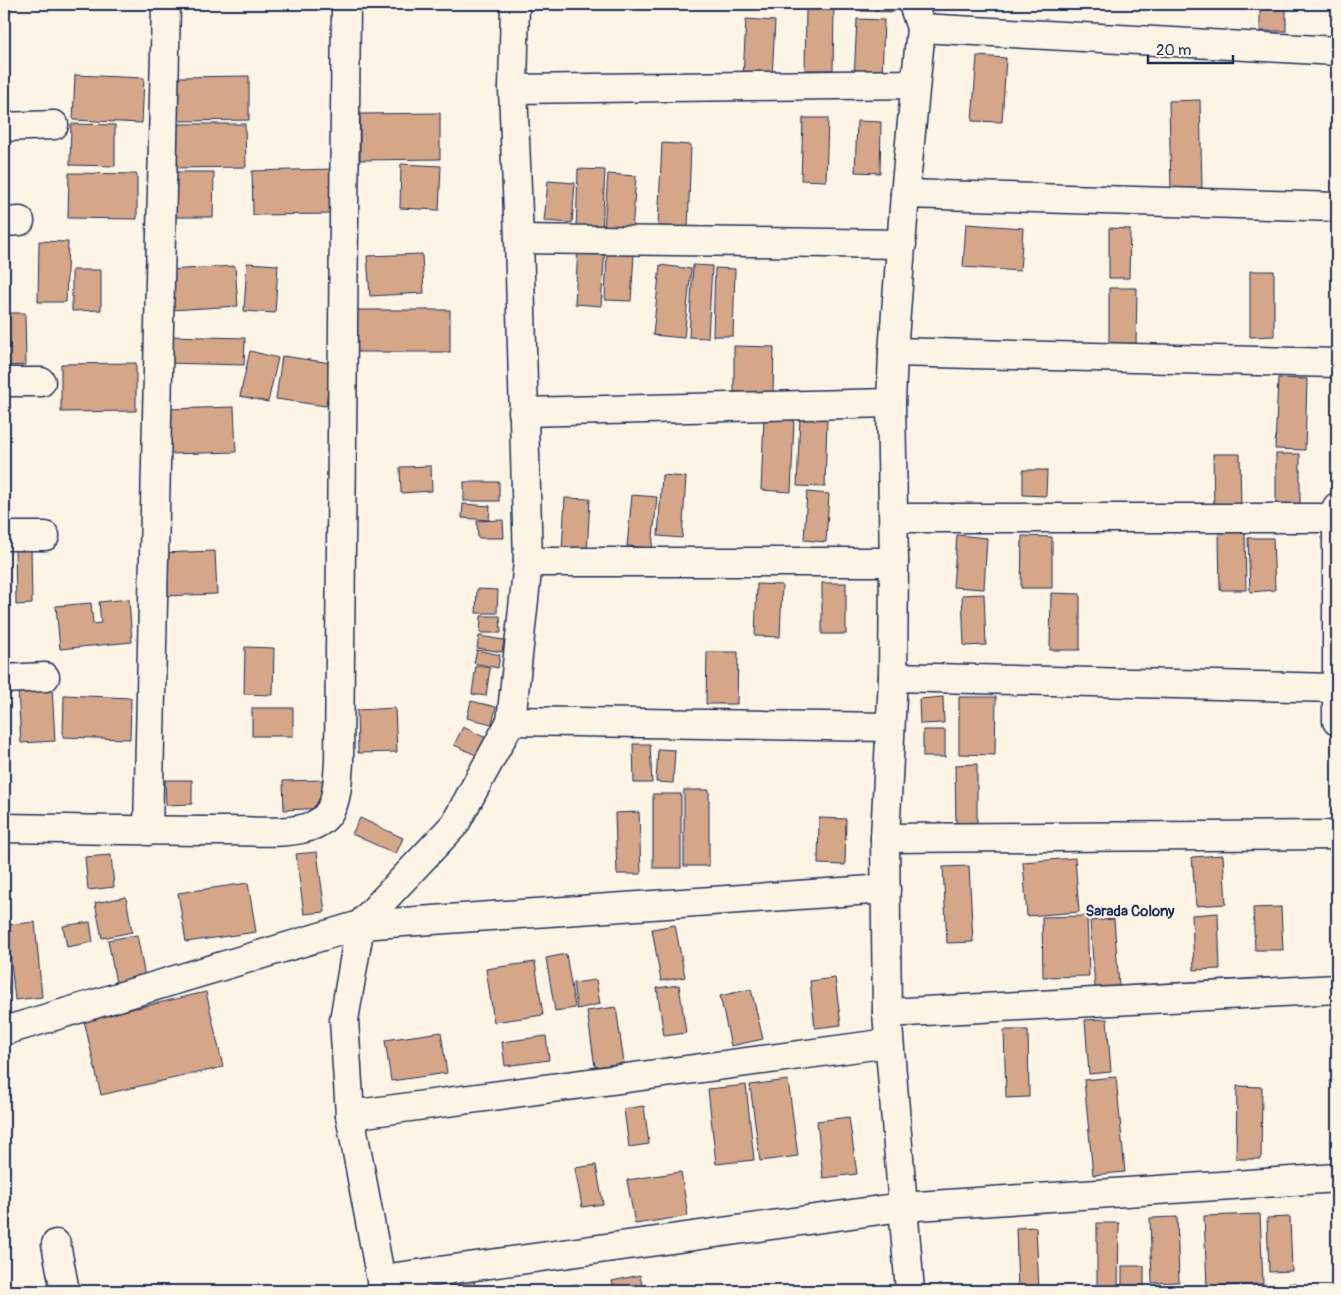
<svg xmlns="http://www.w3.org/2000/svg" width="1341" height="1295" font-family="Pangolin,sans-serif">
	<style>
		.building { fill: #d6a689; stroke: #1b2f5e }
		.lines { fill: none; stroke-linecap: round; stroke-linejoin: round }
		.minor-casing { stroke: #1b2f5e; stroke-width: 31 }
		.minor { stroke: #fcf5e5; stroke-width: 28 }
		.labels { text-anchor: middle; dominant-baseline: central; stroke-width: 4; stroke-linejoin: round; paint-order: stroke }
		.neighbourhood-label { font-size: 15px; font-weight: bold; fill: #1b2f5e; stroke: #fcf5e5 }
	</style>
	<rect width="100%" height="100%" fill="#fcf5e5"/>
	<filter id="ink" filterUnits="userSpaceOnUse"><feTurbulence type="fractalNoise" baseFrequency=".02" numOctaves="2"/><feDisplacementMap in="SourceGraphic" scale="10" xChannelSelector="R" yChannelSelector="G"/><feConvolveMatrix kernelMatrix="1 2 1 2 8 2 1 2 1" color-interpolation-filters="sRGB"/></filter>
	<g filter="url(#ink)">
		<g class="building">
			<path d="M861,4H894V12L861,11Z"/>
			<rect x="1260" y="4" width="26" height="27"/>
			<path d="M806,8L834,9L833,70H805Z"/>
			<path d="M746,19L775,21L772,79L743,77Z"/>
			<path d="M857,19L884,20L882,80L854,79Z"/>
			<path d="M977,56L1006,58L1002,122L972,121Z"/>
			<path d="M75,75L144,78L142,123L73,120Z"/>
			<path d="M249,76V120L178,121V77Z"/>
			<path d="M1200,100L1202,188L1171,189L1169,101Z"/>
			<path d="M440,113V159L360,160V114Z"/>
			<path d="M803,118H828L826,181L801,180Z"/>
			<path d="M857,121L881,122L880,173L855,172Z"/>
			<path d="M71,124L115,125V166L70,165Z"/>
			<path d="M170,124H245L246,167L170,168Z"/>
			<path d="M662,143L691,145L688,228L658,226Z"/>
			<path d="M401,164L441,166L439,210L400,208Z"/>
			<path d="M334,169V214L253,215L252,171Z"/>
			<path d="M578,169L605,170L602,233L576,232Z"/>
			<path d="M173,172H214L213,217H172Z"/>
			<path d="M69,173L137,174V219L68,218Z"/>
			<path d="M608,174L636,176L632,232L604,230Z"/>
			<path d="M548,181L575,183L572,223L544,221Z"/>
			<path d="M966,224L1023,228L1020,271L963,267Z"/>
			<path d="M1109,228L1130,229L1129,278H1109Z"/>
			<path d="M39,241L68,242L66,302H38Z"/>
			<path d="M578,246L605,247L601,306L575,304Z"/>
			<path d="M607,253L634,255L631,301L605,300Z"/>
			<path d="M422,254L424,293L370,296L367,256Z"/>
			<path d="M247,263L278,265L275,313L244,311Z"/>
			<path d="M660,265L691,269L684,338L653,335Z"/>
			<path d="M693,265L712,266L708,338L689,337Z"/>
			<path d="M235,266L238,306L171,310L168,270Z"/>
			<path d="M715,268L735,269L733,336H713Z"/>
			<path d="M72,270H101V310L72,311Z"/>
			<path d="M1250,271H1274V336L1250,337Z"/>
			<path d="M1109,288H1137L1136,345L1109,344Z"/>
			<rect x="351" y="310" width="99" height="42"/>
			<path d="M4,313H25L26,365L4,366Z"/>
			<path d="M167,336L245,338L244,365L166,363Z"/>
			<path d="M734,346L774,347L773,393L734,392Z"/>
			<path d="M250,351L278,358L268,402L240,396Z"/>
			<path d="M282,356L331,363L326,406L276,399Z"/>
			<path d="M136,363V411L61,412V364Z"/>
			<path d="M1278,378L1307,379L1305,450L1275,449Z"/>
			<path d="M234,407L236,452L169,454L167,409Z"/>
			<path d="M800,417L827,418L825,487L797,486Z"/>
			<path d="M764,419L794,420L791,492L761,490Z"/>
			<path d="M4,452H5L6,516H4Z"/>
			<path d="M1213,454H1240L1241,511L1214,512Z"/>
			<rect x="1276" y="454" width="24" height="50"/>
			<path d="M431,466L432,491L401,493L400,467Z"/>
			<path d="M1023,470H1047L1046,496L1023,495Z"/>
			<path d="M662,475L686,477L682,538L658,536Z"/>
			<rect x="464" y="482" width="35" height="19"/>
			<path d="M807,492L829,494L826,542L804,540Z"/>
			<path d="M632,495L657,497L652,548L627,546Z"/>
			<path d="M565,498L590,499L587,553L562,551Z"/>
			<path d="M463,504L490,506L489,520L462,518Z"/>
			<path d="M503,520L504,538H478L477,521Z"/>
			<path d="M1245,532L1246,590H1220L1219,533Z"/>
			<path d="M957,535L987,538L984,589L953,587Z"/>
			<path d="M1022,536L1052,537V588H1021Z"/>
			<path d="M1248,538H1273L1275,590L1250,592Z"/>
			<path d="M15,547H31L32,604L16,605Z"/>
			<path d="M215,551L217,594L161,596L160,553Z"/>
			<rect x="822" y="583" width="24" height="51"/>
			<path d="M757,584L782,585L780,637L755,636Z"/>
			<path d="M477,589L498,590L497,613H476Z"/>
			<path d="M1051,593L1080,594V650H1050Z"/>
			<path d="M984,594L986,645L964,646L962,595Z"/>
			<path d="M129,599L132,642L60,649L56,606L91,603L93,624L101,623L99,602Z"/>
			<path d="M481,616H500L501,633H480Z"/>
			<path d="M479,636L504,640L502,652L477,648Z"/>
			<path d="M245,647L274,648L273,695L244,694Z"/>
			<path d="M477,650L500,655L498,668L474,663Z"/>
			<path d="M707,652H738L737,704H706Z"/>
			<path d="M476,665L490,668L486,696L472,694Z"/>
			<path d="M52,686L55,741L21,743L18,689Z"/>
			<path d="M64,695L131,698L130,739L63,737Z"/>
			<path d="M943,697L944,723L920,724L919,699Z"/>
			<path d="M959,697H996L995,755L959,754Z"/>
			<path d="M471,701L496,707L492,724L467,718Z"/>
			<rect x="252" y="708" width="41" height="28"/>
			<path d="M395,708L397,752L358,753L357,710Z"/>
			<path d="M463,727L486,738L478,756L454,745Z"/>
			<rect x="923" y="730" width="22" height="27"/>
			<path d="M633,744H650L652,783H634Z"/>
			<path d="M658,749L675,750L673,783L656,782Z"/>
			<path d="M977,764V825H956L955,765Z"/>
			<path d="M165,780H192V804L166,805Z"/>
			<path d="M326,780L327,808L284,810L283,781Z"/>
			<rect x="684" y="790" width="25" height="76"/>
			<rect x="653" y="794" width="28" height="74"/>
			<path d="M639,812L641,874H617L615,813Z"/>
			<path d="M360,818L403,838L396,854L352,834Z"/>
			<path d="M819,818L846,819L845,865L818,864Z"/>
			<path d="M317,852L325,912L304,914L296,854Z"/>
			<path d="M111,855L114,887L88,890L85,857Z"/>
			<path d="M1223,855L1226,904L1196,906L1192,857Z"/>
			<path d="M1075,858L1079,912L1027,916L1023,862Z"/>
			<path d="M969,866L973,942L947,943L943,867Z"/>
			<path d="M248,883L256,932L186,942L178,893Z"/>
			<path d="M126,897L132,932L102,938L95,903Z"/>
			<path d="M1281,907L1283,950H1255L1253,908Z"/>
			<path d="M1218,913L1220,969L1194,970L1192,915Z"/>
			<path d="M1087,916L1089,976L1043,977L1042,917Z"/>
			<path d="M1114,919L1119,986L1095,988L1090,921Z"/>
			<path d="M35,922L42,997L15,1000L7,925Z"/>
			<path d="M90,922L93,942L67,947L63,926Z"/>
			<path d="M675,925L685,977L661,981L652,929Z"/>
			<path d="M4,935L9,994L4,995Z"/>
			<path d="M137,935L145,977L116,983L108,940Z"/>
			<path d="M566,954L575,1008L555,1011L546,958Z"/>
			<path d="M535,962L543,1015L494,1022L486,969Z"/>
			<path d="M835,978L841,1025L815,1028L810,981Z"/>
			<path d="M596,980L600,1004L577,1009L573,983Z"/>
			<path d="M679,985L686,1033L664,1036L657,988Z"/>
			<path d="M751,989L763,1039L731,1046L720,996Z"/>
			<path d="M206,992L223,1067L101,1095L84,1020Z"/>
			<path d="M616,1007L624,1063L595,1067L587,1011Z"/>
			<path d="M1107,1019L1111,1072L1089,1074L1085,1020Z"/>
			<path d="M1004,1030H1028L1029,1097L1006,1098Z"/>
			<path d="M441,1032L447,1073L391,1081L385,1040Z"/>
			<path d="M546,1036L549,1060L505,1066L502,1042Z"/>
			<path d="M1116,1077L1125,1172L1093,1175L1084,1080Z"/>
			<path d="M788,1080L798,1156L760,1161L750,1085Z"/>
			<path d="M746,1085L754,1160L716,1164L708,1089Z"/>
			<path d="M1237,1086L1262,1087L1261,1159H1236Z"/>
			<path d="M644,1106L649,1144L629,1147L624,1109Z"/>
			<path d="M849,1117L857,1174L823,1178L817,1121Z"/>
			<path d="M596,1165L603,1204L582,1207L575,1168Z"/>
			<path d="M681,1172L688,1216L635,1224L627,1180Z"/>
			<path d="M1260,1214L1263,1284L1207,1287L1204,1216Z"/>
			<path d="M1177,1217L1179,1282L1152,1283L1150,1218Z"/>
			<path d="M1290,1217L1292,1271L1269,1272L1267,1218Z"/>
			<path d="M1097,1223H1119L1118,1291H1097Z"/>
			<path d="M1036,1227L1039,1291H1018L1016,1228Z"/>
			<rect x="1122" y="1266" width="22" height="25"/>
			<path d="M640,1275L643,1291H615L612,1281Z"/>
			<path d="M474,1280L476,1291H449L448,1285Z"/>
			<path d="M1295,1283L1296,1291H1264V1286Z"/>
			<path d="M578,1284L579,1291H557V1287Z"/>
		</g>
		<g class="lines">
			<g class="minor-casing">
				<g id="minor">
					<path d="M921,28L1337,51"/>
					<path d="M513,89L915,84"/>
					<path d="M4,127L54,125"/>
					<path d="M905,194L1337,207"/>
					<path d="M4,222L20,221"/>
					<path d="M519,239L902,244"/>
					<path d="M893,352L1337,363"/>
					<path d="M4,382H41"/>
					<path d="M523,412L891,403"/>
					<path d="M1337,507V721"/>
					<path d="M894,518H1337"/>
					<path d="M4,536H45"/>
					<path d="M528,562H894"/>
					<path d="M893,677L1336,688"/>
					<path d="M4,679L45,677"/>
					<path d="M511,721L889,727"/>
					<path d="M4,828C78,829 153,831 228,831C251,831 294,835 314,825C339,814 337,784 339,762L346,4"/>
					<path d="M148,831L166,4"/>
					<path d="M885,838L1337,835"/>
					<path d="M887,1013L1337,989"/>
					<path d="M4,1031L360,925L886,889"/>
					<path d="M350,1115L889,1043"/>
					<path d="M56,1244L65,1291"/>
					<path d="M382,1279L902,1207L1337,1178"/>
					<path d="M383,1291L350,1115L344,1020L360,925L455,824L511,721L528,562L519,239L513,89L515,4"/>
					<path d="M910,1291L887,1013L885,838L893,677L894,562L891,403L893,352L905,194L921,28L913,4"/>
				</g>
			</g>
			<use href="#minor" class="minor"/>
		</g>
	</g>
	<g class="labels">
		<g class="neighbourhood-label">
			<text x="1130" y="911">Sarada Colony</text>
		</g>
	</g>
	<rect width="1341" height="1295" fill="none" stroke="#fcf5e5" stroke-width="20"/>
	<rect x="10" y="10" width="1321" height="1275" fill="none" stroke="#1b2f5e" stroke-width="2" filter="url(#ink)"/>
	<path d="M1148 55v8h85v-8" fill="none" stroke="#1b2f5e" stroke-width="2.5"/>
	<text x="1156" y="55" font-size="15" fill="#1b2f5e" stroke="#fcf5e5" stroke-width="4" paint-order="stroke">20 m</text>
</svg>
